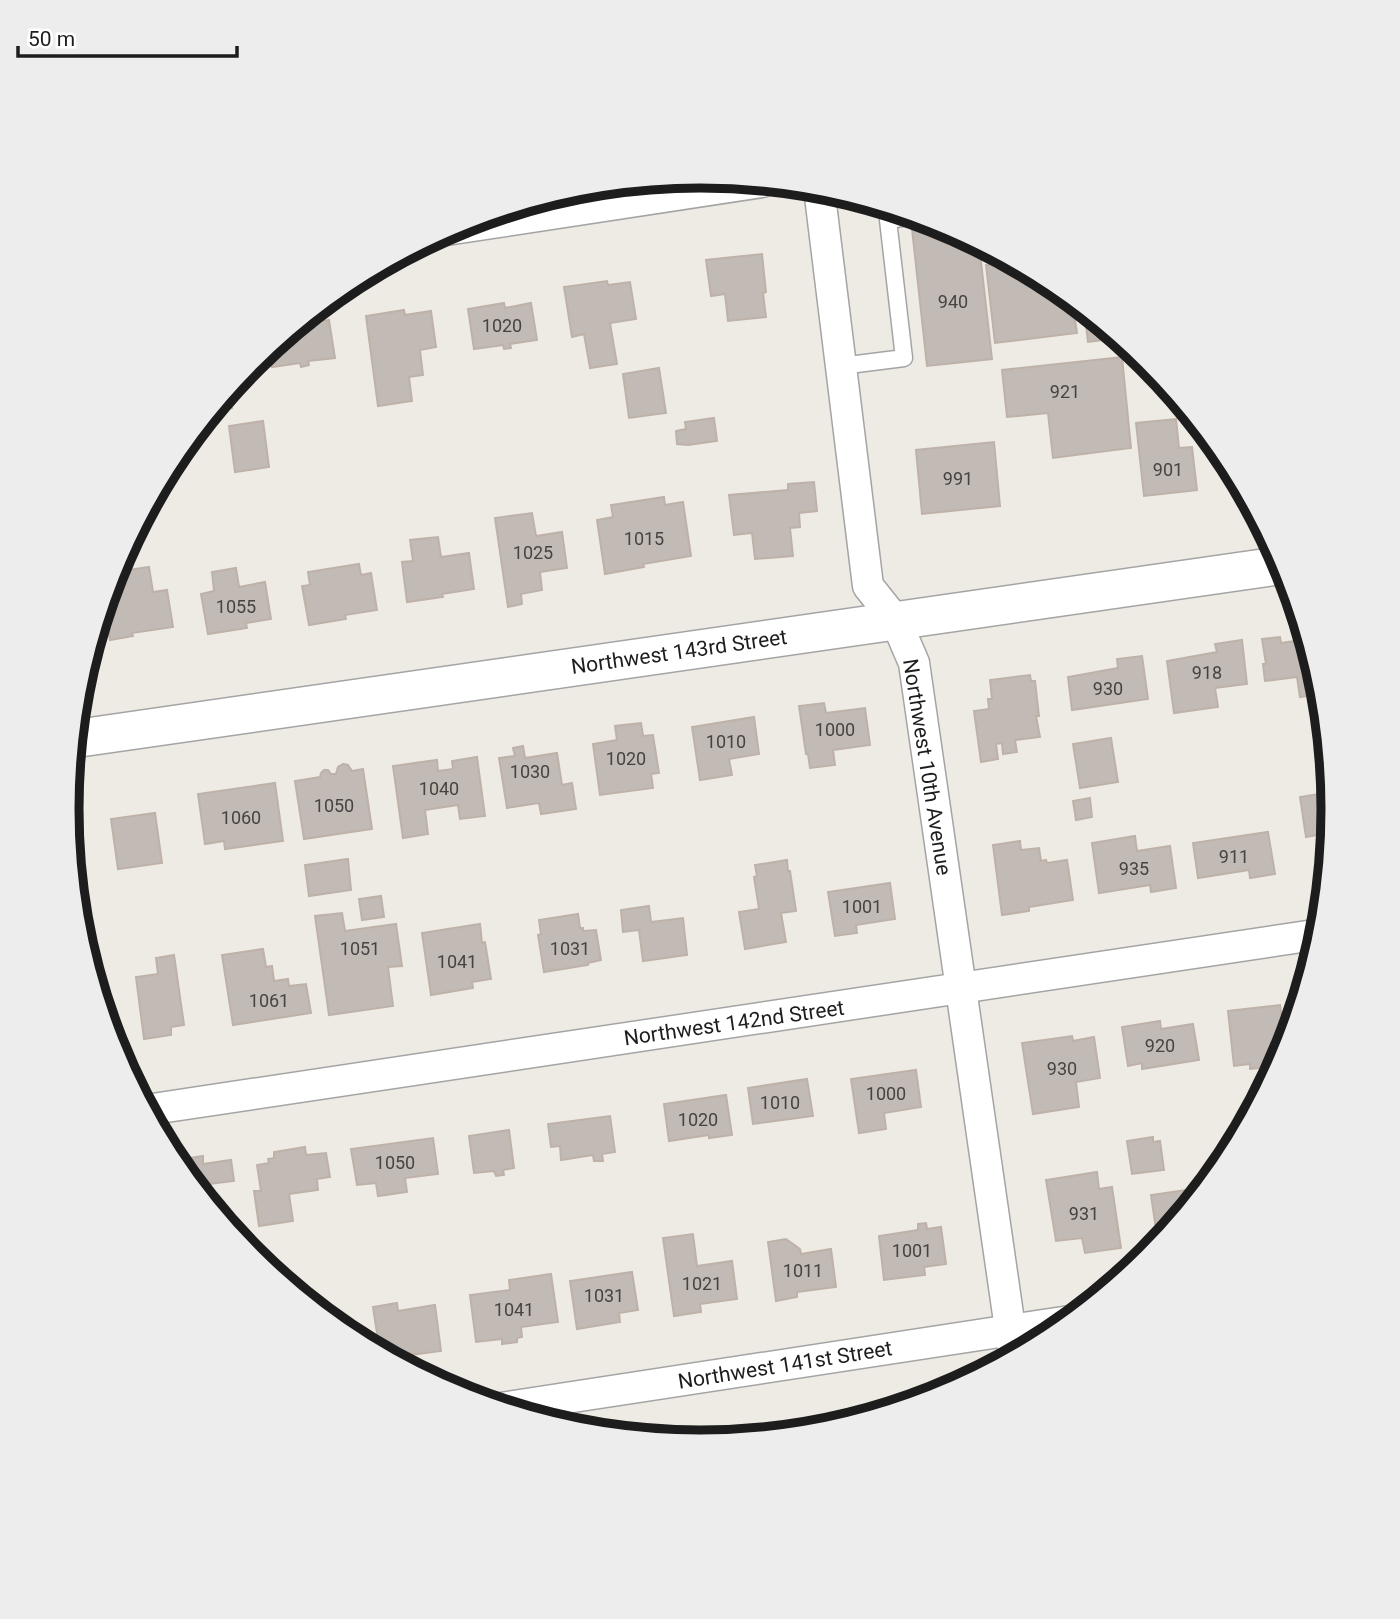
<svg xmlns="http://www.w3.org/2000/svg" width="1400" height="1619" font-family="Roboto,sans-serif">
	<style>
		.building { fill: #c2bab4; stroke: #beb2a8; stroke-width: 2 }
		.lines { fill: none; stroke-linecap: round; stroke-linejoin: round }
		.service-casing { stroke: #a4a4a4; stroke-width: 19 }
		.minor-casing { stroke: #a4a4a4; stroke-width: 33 }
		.tertiary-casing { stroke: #a4a4a4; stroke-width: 40 }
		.service { stroke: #fff; stroke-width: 16 }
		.minor { stroke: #fff; stroke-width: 30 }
		.tertiary { stroke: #fff; stroke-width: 37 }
		.labels { text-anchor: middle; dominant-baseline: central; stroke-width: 5; stroke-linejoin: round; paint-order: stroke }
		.number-label { font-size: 18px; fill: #464443 }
		.street-label { font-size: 21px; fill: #1d1d1d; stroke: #fff }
		.rim { fill: none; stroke: #1d1d1d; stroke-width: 9 }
	</style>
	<rect width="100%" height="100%" fill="#eeebe4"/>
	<g class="building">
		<path d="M944,225L979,244L992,359L927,366L912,229Z"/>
		<path d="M762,254L766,292L763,293L766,317L728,321L725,294L711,296L706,260Z"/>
		<path d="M1013,262L1052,283L1072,300L1077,333L995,343L986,265Z"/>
		<path d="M607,281L608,285L630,282L636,319L610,323L617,364L590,368L584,334L572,337L564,287Z"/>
		<path d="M504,303L505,308L531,303L537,340L510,344L511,348L504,349L503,345L474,349L468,309Z"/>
		<path d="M1084,309L1120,338L1088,342Z"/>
		<path d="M404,310L405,315L431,311L436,347L420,350L423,375L409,377L412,401L378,406L366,316Z"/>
		<path d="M329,320L335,358L308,361L309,365L301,367L300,363L272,367L269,347L302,321L303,324Z"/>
		<path d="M1122,357L1131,448L1053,458L1048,413L1007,417L1002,370Z"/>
		<path d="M659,368L666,413L629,418L623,374Z"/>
		<path d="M229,389L232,408L212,411Z"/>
		<path d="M714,418L717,441L688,445L677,444L676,431L686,429L685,422Z"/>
		<path d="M1176,419L1179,448L1192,447L1197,490L1144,496L1136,423Z"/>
		<path d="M263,421L269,467L235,472L229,426Z"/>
		<path d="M994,442L1000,506L922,514L916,450Z"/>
		<path d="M814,482L817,511L799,513L800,527L790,528L793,556L755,559L752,533L734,535L729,495L788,490V484Z"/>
		<path d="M664,497L665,505L683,502L691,556L643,564L644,567L605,574L597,520L613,517L611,505Z"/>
		<path d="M532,513L536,536L562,532L567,568L540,572L542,590L521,594L522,604L508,607L495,518Z"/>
		<path d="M438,537L441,557L469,553L474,589L442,594L443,597L407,602L402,562L413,561L410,540Z"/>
		<path d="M117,563H120L122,571L149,567L153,592L167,590L173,627L132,633L133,636L110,640L104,603Z"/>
		<path d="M359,564L361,575L371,573L377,610L345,615L346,619L309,625L302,586L310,585L308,572Z"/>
		<path d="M236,568L239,587L265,582L271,619L246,623L247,628L208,634L201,594L214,591L212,572Z"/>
		<path d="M1280,637L1281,643L1307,639L1318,674L1321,694L1300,697L1297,677L1265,681L1263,664H1266L1262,639Z"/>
		<path d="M1242,640L1247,684L1215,688L1218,707L1174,713L1167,661L1217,652L1215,644Z"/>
		<path d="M1142,656L1148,699L1072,710L1068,677L1118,668L1117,659Z"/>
		<path d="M1030,675L1031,681H1035L1039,716H1036L1040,737L1015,740L1017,752L1003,754L1002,743L996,744L998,759L981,762L974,711L989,709L988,699H992L990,680Z"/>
		<path d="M824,703L826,713L865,708L870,745L833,750L835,765L810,768L808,754H806L799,706Z"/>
		<path d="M754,717L759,754L729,759L732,775L700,780L692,727Z"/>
		<path d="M641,723L643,736L653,735L659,773L651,774L653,788L600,795L593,744L617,740L615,726Z"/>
		<path d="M1111,738L1118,782L1080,788L1073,744Z"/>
		<path d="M523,746L525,758L557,753L562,785L572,783L576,809L541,814L539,803L507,808L499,758L515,756L513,748Z"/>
		<path d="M477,757L485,816L460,819L458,805L425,810L428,834L403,838L393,766L437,760L438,771L453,769L452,761Z"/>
		<path d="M343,764L348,765L352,771L363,769L372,829L304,839L295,781L320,777L321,773L324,770H328L331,774H336L338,767Z"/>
		<path d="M275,783L283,841L225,849L224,841L205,844L198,794Z"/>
		<path d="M1332,792L1333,810L1331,836L1328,837V833L1306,837L1300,797Z"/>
		<path d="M1090,798L1092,817L1076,820L1073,801Z"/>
		<path d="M155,813L162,863L118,869L111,819Z"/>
		<path d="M1268,832L1275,874L1250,878L1249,870L1198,878L1193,843Z"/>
		<path d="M1135,836L1137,851L1170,846L1176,888L1151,892L1150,885L1099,893L1092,843Z"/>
		<path d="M1020,841L1021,850L1039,848L1041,861L1046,860L1047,863L1067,860L1073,900L1029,907V911L1002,915L993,845Z"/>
		<path d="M348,859L351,890L309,896L305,865Z"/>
		<path d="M787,860L788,871H790L796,911L781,913L786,942L745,949L739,912L759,909L754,877L757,876L755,865Z"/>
		<path d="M890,883L895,919L856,925L857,933L835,936L828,892Z"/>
		<path d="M381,896L384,917L362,920L359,899Z"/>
		<path d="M649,906L651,922L683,918L687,955L643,961L639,930L623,932L621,910Z"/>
		<path d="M342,913L345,931L396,924L402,966L388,967L393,1006L329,1015L315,916Z"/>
		<path d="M578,914L580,928H583V931L596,930L601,960L588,963V965L544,972L538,935L541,934L539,920Z"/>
		<path d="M480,924L482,943L485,942L491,979L472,982L473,988L431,995L422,933Z"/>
		<path d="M263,949L266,967L272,966L274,981L288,979L289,986L306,984L311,1013L233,1025L222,955Z"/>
		<path d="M174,955L184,1025L171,1027V1035L144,1039L136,977L158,974L156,958Z"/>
		<path d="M1280,1005L1286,1049L1283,1056L1269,1058L1270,1067L1250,1069V1064L1234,1066L1228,1011Z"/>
		<path d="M1160,1021L1161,1029L1193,1024L1199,1060L1142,1069V1063L1128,1066L1122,1027Z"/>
		<path d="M1072,1036L1073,1041L1094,1037L1100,1078L1076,1082L1079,1107L1033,1114L1022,1043Z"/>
		<path d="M916,1070L921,1107L884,1113L886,1129L859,1133L851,1079Z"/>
		<path d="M807,1079L813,1116L753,1124L748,1088Z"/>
		<path d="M726,1095L732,1135L709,1138V1135L669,1141L664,1104Z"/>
		<path d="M610,1116L615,1152L602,1154L603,1161H594L593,1155L561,1160L560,1146L551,1147L548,1124Z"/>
		<path d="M509,1130L514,1168L503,1170L504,1175L496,1176L494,1171L474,1173L469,1136Z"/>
		<path d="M1153,1137V1142L1160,1141L1164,1170L1132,1174L1127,1141Z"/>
		<path d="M433,1138L438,1174L405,1178L407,1192L378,1196L376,1183L357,1185L351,1149Z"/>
		<path d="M305,1147L306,1155L326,1153L330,1177L317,1179L318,1190L289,1194L293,1221L259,1226L254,1191H261L257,1165L269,1163L268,1159L274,1158V1152Z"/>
		<path d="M203,1156V1164L231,1160L234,1181L209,1184L212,1209L178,1168L184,1167L183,1159Z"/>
		<path d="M1097,1172L1099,1189L1112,1187L1121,1248L1085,1253L1082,1238L1056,1241L1046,1180Z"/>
		<path d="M1206,1187L1160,1243H1158L1151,1195Z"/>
		<path d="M926,1223L927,1229L941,1227L946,1264L924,1267L925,1275L884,1280L879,1236L918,1230V1224Z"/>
		<path d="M693,1234L697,1266L732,1261L737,1299L700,1304L701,1312L674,1316L663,1238Z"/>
		<path d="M786,1239L800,1249L801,1254L831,1249L836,1287L797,1292V1297L776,1301L768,1242Z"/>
		<path d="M632,1272L638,1310L619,1313L620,1322L577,1329L570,1281Z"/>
		<path d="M551,1274L558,1322L521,1327L522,1337L517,1338V1342L502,1344V1339L476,1342L470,1295L510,1290L509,1280Z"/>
		<path d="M397,1303L398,1311L435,1305L441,1351L411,1355L410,1353L386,1356L380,1353L373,1307Z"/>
		<path d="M826,1420L827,1428L838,1427L823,1431L794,1434L793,1424Z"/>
	</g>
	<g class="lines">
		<g class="service-casing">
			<path id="service" d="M841,366L904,358L888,220L915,216"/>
		</g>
		<g class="minor-casing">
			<g id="minor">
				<path d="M819,188L868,586L896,621L914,663L1014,1356"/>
				<path d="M446,230L762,182"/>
				<path d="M146,1110L1321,934"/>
				<path d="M501,1408L1070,1321"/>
			</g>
		</g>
		<g class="tertiary-casing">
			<path id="tertiary" d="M73,739L1284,565"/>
		</g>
		<use href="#service" class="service"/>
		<use href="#minor" class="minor"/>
		<use href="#tertiary" class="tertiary"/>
	</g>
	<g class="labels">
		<g class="number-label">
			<text x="953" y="301">940</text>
			<text x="502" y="325">1020</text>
			<text x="1065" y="391">921</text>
			<text x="1168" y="469">901</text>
			<text x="958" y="478">991</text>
			<text x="644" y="538">1015</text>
			<text x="533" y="552">1025</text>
			<text x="236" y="606">1055</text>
			<text x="1207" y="672">918</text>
			<text x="1108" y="688">930</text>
			<text x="835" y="729">1000</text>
			<text x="726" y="741">1010</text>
			<text x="626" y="758">1020</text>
			<text x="530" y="771">1030</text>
			<text x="439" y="788">1040</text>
			<text x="334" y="805">1050</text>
			<text x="241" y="817">1060</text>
			<text x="1234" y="856">911</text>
			<text x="1134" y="868">935</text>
			<text x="862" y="906">1001</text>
			<text x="360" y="948">1051</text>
			<text x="570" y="948">1031</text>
			<text x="457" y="961">1041</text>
			<text x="269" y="1000">1061</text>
			<text x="1160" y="1045">920</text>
			<text x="1062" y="1068">930</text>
			<text x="886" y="1093">1000</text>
			<text x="780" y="1102">1010</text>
			<text x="698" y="1119">1020</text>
			<text x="395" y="1162">1050</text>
			<text x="1084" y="1213">931</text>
			<text x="912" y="1250">1001</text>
			<text x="803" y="1270">1011</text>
			<text x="702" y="1283">1021</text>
			<text x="604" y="1295">1031</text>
			<text x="514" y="1309">1041</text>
		</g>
		<g class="street-label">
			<text transform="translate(679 652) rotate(-8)">Northwest 143rd Street</text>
			<text transform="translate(927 767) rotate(81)">Northwest 10th Avenue</text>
			<text transform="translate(734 1023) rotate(-8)">Northwest 142nd Street</text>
			<text transform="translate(785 1365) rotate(-9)">Northwest 141st Street</text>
		</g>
	</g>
	<path d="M0 0H1400V1619H0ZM79 809a621 621 0 1 1 1242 0a621 621 0 1 1-1242 0Z" fill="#ededed" fill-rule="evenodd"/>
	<path class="rim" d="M79 809a621 621 0 1 1 1242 0a621 621 0 1 1-1242 0Z"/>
	<path d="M18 46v10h219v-10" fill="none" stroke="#1d1d1d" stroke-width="3.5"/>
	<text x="28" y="46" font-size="21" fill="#1d1d1d" stroke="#ffffff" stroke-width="5" paint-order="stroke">50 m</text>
</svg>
